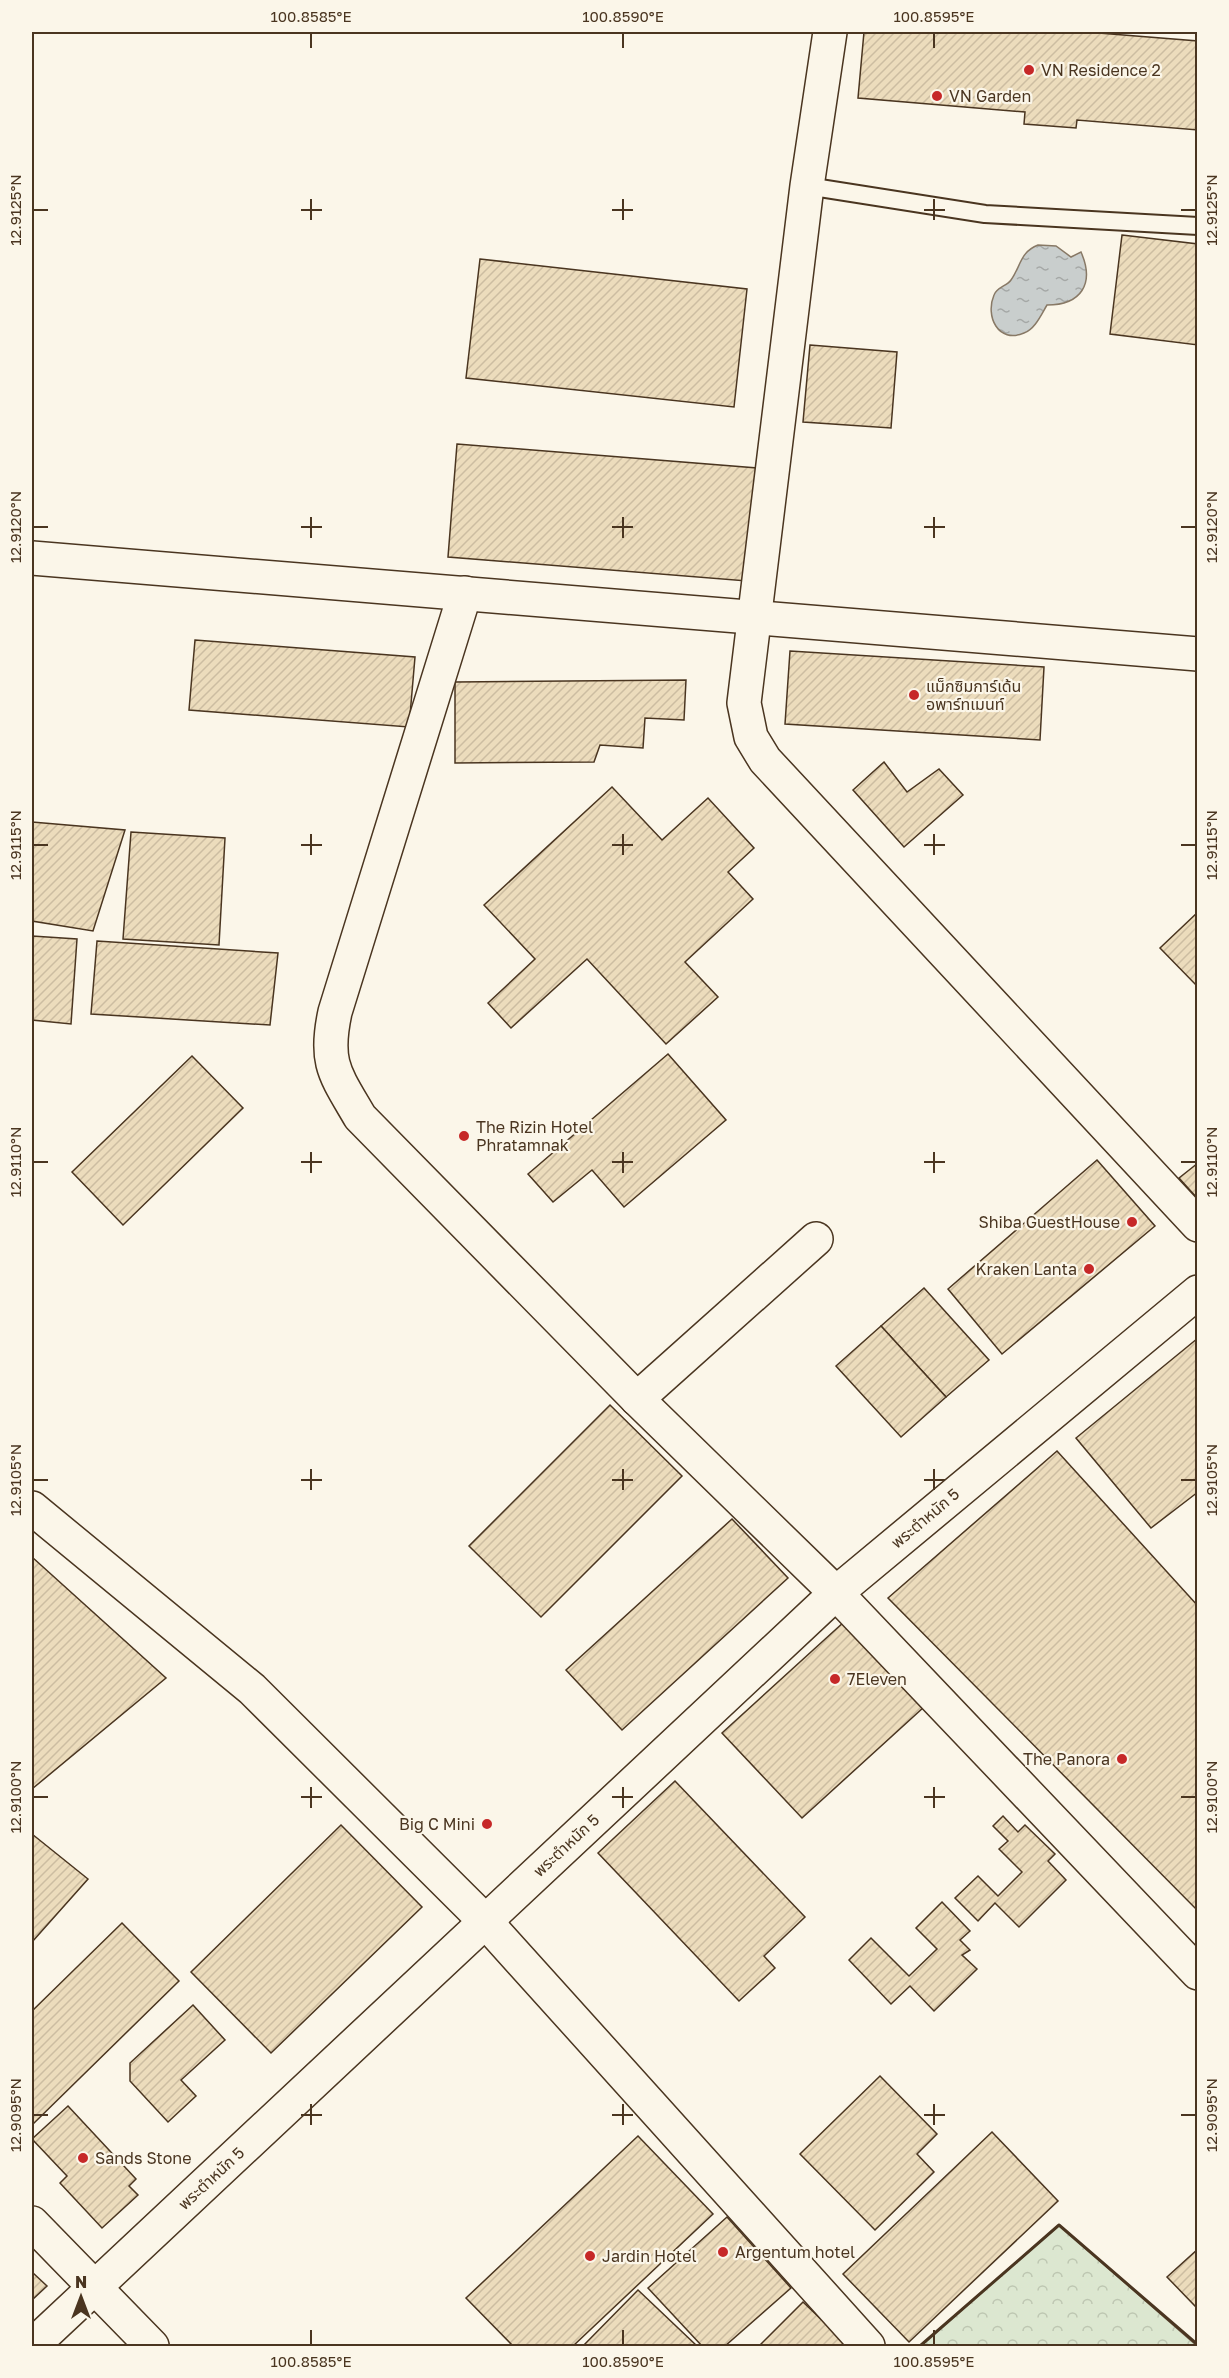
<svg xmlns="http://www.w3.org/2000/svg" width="1229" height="2378" font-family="'Golos Text','Noto Sans Thai',sans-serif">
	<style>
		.forest { fill: url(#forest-crowns); stroke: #887966; stroke-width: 1.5 }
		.water { fill: url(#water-ripples); stroke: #887966; stroke-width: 1.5 }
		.building { fill: url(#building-hatch); stroke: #4a3520; stroke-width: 1.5 }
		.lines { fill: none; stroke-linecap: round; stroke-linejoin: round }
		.service-casing { stroke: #4a3520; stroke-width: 20 }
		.minor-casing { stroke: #4a3520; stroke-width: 36 }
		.service { stroke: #fbf6e9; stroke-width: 16 }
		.minor { stroke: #fbf6e9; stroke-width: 33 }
		.wall { stroke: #4a3520; stroke-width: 3 }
		.ticks { fill: none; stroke: #4a3520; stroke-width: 2 }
		.poi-dot { fill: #c62828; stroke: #fbf6e9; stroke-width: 2 }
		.labels { text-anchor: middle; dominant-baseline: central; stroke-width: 4.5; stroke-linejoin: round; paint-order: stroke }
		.poi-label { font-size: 16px; fill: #4a3520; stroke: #fbf6e9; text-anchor: start }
		.street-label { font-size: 16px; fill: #4a3520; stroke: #fbf6e9 }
		.neatline { fill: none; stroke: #4a3520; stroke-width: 2 }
		.ticks-label { font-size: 15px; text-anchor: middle; fill: #4a3520 }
	</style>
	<defs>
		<pattern id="forest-crowns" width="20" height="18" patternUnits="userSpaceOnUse" patternTransform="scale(1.5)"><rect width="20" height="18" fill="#dce7d0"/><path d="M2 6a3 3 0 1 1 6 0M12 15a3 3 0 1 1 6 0" fill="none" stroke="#bec7b2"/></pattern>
		<pattern id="water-ripples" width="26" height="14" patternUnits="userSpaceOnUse" patternTransform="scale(1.5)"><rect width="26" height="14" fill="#c9cecd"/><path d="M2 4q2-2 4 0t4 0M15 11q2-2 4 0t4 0" fill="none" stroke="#a5a8a6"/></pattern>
		<pattern id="building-hatch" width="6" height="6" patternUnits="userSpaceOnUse" patternTransform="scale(1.5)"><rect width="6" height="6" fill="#ecdcbc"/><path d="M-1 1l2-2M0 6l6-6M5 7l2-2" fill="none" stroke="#ccbda1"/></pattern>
	</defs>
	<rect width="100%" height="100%" fill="#fbf6e9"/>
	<path class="forest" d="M1059,2225L1197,2346H920Z"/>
	<path class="water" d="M1038,245L1056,246L1071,257L1081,252C1095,284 1081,305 1047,305C1041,315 1035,329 1024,333C998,344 985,316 994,295C997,287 1007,286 1011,280C1021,266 1020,252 1038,245Z"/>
	<g class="building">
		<path d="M864,32H1086L1198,41V130L1077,120L1076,128L1024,124L1025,112L858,98Z"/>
		<path d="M1122,235L1198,244V345L1110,334Z"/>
		<path d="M480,259L747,289L734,407L466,378Z"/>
		<path d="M810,345L897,352L891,428L803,422Z"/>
		<path d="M457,444L757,468L747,581L448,557Z"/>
		<path d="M195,640L415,657L409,727L189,710Z"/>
		<path d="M790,651L1044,667L1040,740L785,724Z"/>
		<path d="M686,680L684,720L645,718L643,748L600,745L594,762L455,763V682Z"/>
		<path d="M884,762L907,792L939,769L963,795L904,847L853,790Z"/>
		<path d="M612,787L662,840L708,798L754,848L728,872L753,899L685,962L718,997L666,1044L587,959L511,1028L488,1003L535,959L484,905Z"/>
		<path d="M32,822L125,830L93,931L32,921Z"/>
		<path d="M131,832L225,838L219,945L123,939Z"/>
		<path d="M1198,912V983L1196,985L1160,948Z"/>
		<path d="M32,936L77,939L71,1024L32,1020Z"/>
		<path d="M97,941L278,953L270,1025L91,1014Z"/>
		<path d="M668,1054L726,1120L624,1207L592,1170L553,1202L528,1174Z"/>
		<path d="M192,1056L243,1108L123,1225L72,1172Z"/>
		<path d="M1097,1160L1155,1226L1002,1354L948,1289Z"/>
		<path d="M1198,1163V1199L1179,1178Z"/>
		<path d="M924,1288L989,1360L946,1397L881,1326Z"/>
		<path d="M881,1326L946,1397L901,1437L836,1366Z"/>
		<path d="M1198,1338V1492L1151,1528L1076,1438Z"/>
		<path d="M610,1405L682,1476L541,1617L469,1546Z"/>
		<path d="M1057,1451L1198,1606V1911L888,1598Z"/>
		<path d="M732,1519L788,1578L622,1730L566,1670Z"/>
		<path d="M32,1557L166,1678L32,1789Z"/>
		<path d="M845,1621L924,1707L802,1818L722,1733Z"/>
		<path d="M675,1781L805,1917L764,1956L775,1968L739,2001L598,1853Z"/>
		<path d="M1003,1816L1018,1832L1025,1825L1055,1854L1048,1861L1066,1880L1019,1927L995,1903L978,1921L955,1898L978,1876L998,1896L1022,1872L999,1849L1008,1841L993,1826Z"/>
		<path d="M341,1825L422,1907L271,2053L191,1972Z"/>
		<path d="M32,1834L88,1879L32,1942Z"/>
		<path d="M942,1902L970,1931L960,1940L970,1950L962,1955L977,1969L934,2011L910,1986L891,2004L849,1960L871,1938L909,1976L937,1949L916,1928Z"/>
		<path d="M122,1923L179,1981L32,2125V2011Z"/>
		<path d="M193,2005L225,2040L181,2080L196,2096L168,2122L130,2081V2063Z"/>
		<path d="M880,2076L937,2134L917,2154L934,2172L875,2230L800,2154Z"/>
		<path d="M68,2106L136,2179L129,2186L138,2195L102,2228L60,2183L67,2176L32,2139Z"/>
		<path d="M992,2132L1058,2201L909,2342L843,2274Z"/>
		<path d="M638,2136L713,2214L573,2346H513L466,2298Z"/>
		<path d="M727,2217L791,2288L725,2346H702L648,2288Z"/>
		<path d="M1198,2249V2306L1196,2307L1167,2277Z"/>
		<path d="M32,2272L47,2286L32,2300Z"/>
		<path d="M638,2290L697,2346H583Z"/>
		<path d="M803,2302L849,2346H759Z"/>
	</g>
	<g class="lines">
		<g class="service-casing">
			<path id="service" d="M807,186L985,214L1198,226"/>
		</g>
		<g class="minor-casing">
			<g id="minor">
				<path d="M830,32L807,186L744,703L751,737L765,760L1198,1225"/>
				<path d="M32,558L1198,654"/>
				<path d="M465,593L335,1012C324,1063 335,1074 360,1117L637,1399L836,1593L1198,1973"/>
				<path d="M637,1399L816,1239"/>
				<path d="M32,1508L252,1689L485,1921L868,2346"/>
				<path d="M32,2223L152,2346"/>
				<path d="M32,2346L836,1593L1198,1292"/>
			</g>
		</g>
		<use href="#service" class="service"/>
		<use href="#minor" class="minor"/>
		<path class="wall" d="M920,2346L1059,2225L1198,2345"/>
	</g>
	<path class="ticks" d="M311,33V48M623,33V48M934,33V48M311,199V220M623,199V220M934,199V220M33,210H48M301,210H322M612,210H633M924,210H945M1181,210H1196M311,517V538M623,517V538M934,517V538M33,527H48M301,527H322M612,527H633M924,527H945M1181,527H1196M311,834V855M623,834V855M934,834V855M33,845H48M301,845H322M612,845H633M924,845H945M1181,845H1196M311,1152V1173M623,1152V1173M934,1152V1173M33,1162H48M301,1162H322M612,1162H633M924,1162H945M1181,1162H1196M311,1469V1490M623,1469V1490M934,1469V1490M33,1480H48M301,1480H322M612,1480H633M924,1480H945M1181,1480H1196M311,1787V1808M623,1787V1808M934,1787V1808M33,1797H48M301,1797H322M612,1797H633M924,1797H945M1181,1797H1196M311,2104V2125M623,2104V2125M934,2104V2125M33,2115H48M301,2115H322M612,2115H633M924,2115H945M1181,2115H1196M311,2330V2345M623,2330V2345M934,2330V2345"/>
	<g class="poi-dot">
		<circle cx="1029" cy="70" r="6"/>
		<circle cx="937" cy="96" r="6"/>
		<circle cx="914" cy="695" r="6"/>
		<circle cx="464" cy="1136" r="6"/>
		<circle cx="1132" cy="1222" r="6"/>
		<circle cx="1089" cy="1269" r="6"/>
		<circle cx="835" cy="1679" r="6"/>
		<circle cx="1122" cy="1759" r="6"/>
		<circle cx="487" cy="1824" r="6"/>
		<circle cx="83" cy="2158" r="6"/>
		<circle cx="723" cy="2252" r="6"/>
		<circle cx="590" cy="2256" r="6"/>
	</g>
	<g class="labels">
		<g class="poi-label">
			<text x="1041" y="70">VN Residence 2</text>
			<text x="949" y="96">VN Garden</text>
			<text x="926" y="686">แม็กซิมการ์เด้น<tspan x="926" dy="18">อพาร์ทเมนท์</tspan></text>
			<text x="476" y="1127">The Rizin Hotel<tspan x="476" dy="18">Phratamnak</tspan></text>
			<text x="1120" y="1222" text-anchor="end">Shiba GuestHouse</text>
			<text x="1077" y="1269" text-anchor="end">Kraken Lanta</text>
			<text x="847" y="1679">7Eleven</text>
			<text x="1110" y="1759" text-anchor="end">The Panora</text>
			<text x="475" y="1824" text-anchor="end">Big C Mini</text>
			<text x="95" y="2158">Sands Stone</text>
			<text x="735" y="2252">Argentum hotel</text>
			<text x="602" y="2256">Jardin Hotel</text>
		</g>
		<g class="street-label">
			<text transform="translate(925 1518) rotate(-40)">พระตำหนัก 5</text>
			<text transform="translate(566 1845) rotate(-43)">พระตำหนัก 5</text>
			<text transform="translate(211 2178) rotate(-43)">พระตำหนัก 5</text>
		</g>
	</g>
	<rect width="1229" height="2378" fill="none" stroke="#fbf6e9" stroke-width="66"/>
	<g transform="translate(81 2297)" stroke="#fbf6e9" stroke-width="4.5" paint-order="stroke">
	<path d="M0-4.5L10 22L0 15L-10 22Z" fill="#4a3520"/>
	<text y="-9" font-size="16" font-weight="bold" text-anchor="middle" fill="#4a3520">N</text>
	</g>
	<rect x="33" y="33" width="1163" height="2312" class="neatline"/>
	<g class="ticks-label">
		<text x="311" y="22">100.8585°E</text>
		<text x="623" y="22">100.8590°E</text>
		<text x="934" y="22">100.8595°E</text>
		<text transform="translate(16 210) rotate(-90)" y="5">12.9125°N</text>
		<text transform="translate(1212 210) rotate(-90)" y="5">12.9125°N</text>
		<text transform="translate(16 527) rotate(-90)" y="5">12.9120°N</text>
		<text transform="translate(1212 527) rotate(-90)" y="5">12.9120°N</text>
		<text transform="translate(16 845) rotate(-90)" y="5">12.9115°N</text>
		<text transform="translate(1212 845) rotate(-90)" y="5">12.9115°N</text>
		<text transform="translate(16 1162) rotate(-90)" y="5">12.9110°N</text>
		<text transform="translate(1212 1162) rotate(-90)" y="5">12.9110°N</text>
		<text transform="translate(16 1480) rotate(-90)" y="5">12.9105°N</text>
		<text transform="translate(1212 1480) rotate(-90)" y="5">12.9105°N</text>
		<text transform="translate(16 1797) rotate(-90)" y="5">12.9100°N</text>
		<text transform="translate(1212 1797) rotate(-90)" y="5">12.9100°N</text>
		<text transform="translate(16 2115) rotate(-90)" y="5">12.9095°N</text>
		<text transform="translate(1212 2115) rotate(-90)" y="5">12.9095°N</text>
		<text x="311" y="2367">100.8585°E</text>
		<text x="623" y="2367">100.8590°E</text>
		<text x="934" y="2367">100.8595°E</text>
	</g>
</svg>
